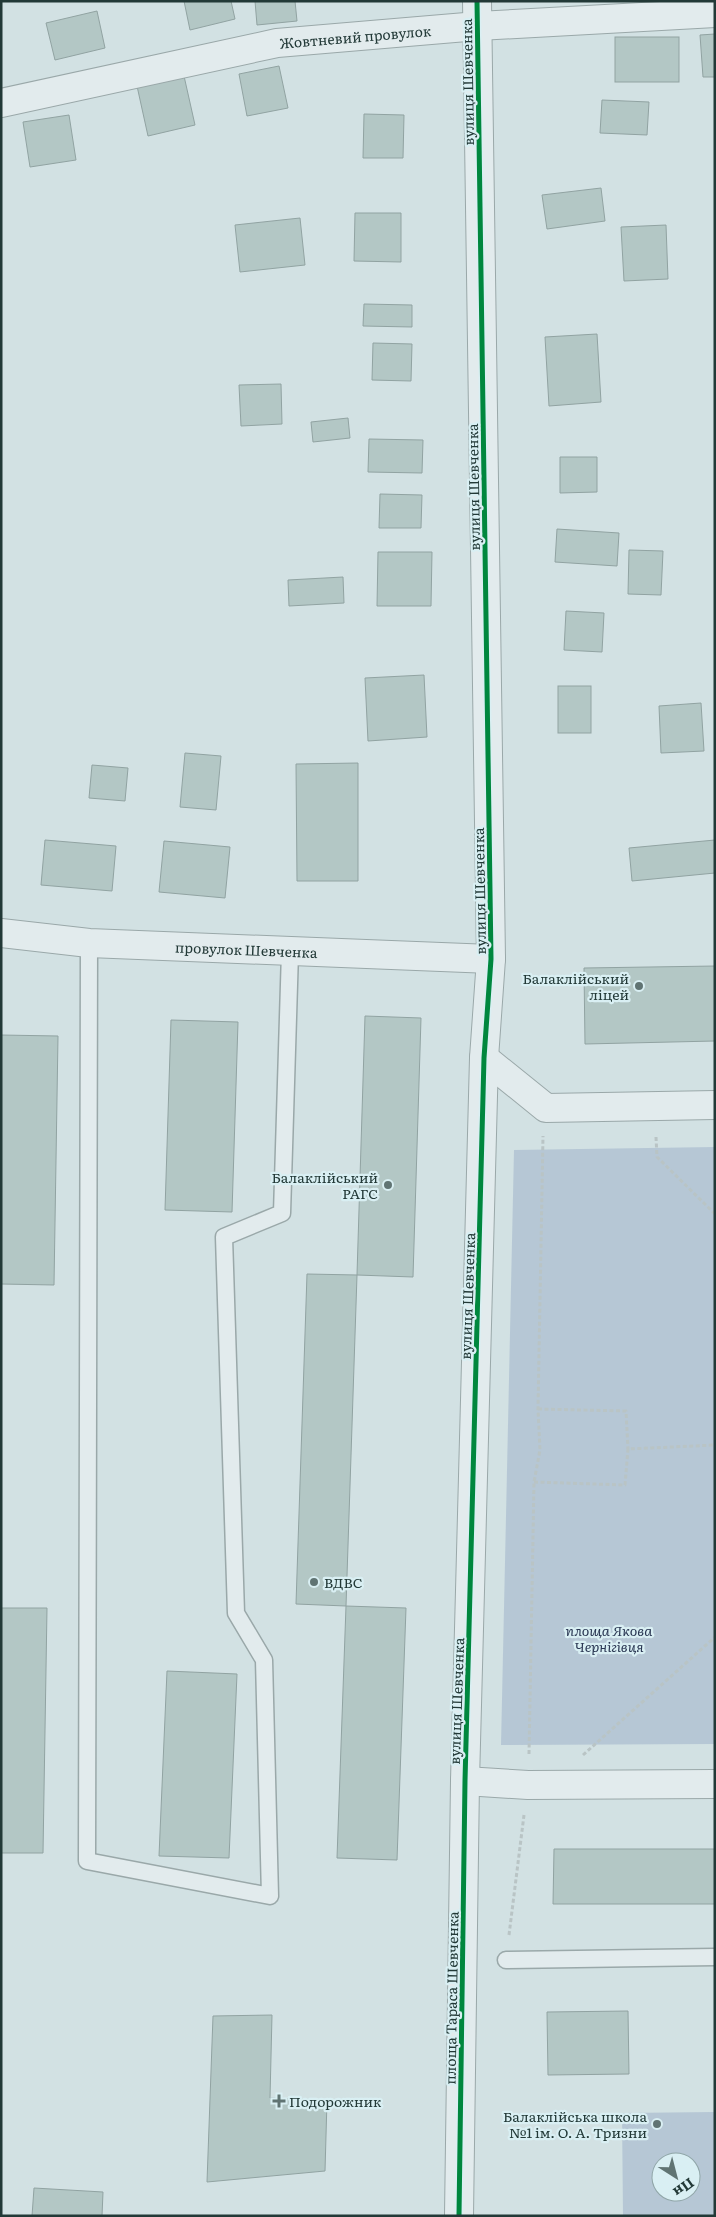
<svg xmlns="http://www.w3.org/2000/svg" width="716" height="2217" font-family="Literata,serif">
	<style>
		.green { fill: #b6c7d5; fill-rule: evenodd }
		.building { fill: #b3c7c5; stroke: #91a3a2 }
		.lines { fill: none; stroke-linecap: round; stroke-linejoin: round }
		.service-casing { stroke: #9aa8a9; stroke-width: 19 }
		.minor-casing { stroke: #9aa8a9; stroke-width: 30 }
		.path { stroke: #b9c4c5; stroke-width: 3; stroke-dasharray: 4 2.5; stroke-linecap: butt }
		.service { stroke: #e2ebed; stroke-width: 16 }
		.minor { stroke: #e2ebed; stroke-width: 28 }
		.cycleway-casing { stroke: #d9eff3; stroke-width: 8 }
		.cycleway { stroke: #00873e; stroke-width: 5 }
		.poi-dot { fill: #607473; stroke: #d9eff3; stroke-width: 2 }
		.labels { text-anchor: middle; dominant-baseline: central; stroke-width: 4.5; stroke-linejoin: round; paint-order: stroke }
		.street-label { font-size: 14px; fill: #223937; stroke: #d9eff3 }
		.poi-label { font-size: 14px; fill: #223937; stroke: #d9eff3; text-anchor: end }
		.park-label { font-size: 14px; font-style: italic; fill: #2a3753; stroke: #d9eff3 }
	</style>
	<rect width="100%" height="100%" fill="#d2e1e3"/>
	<g class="green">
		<path d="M715,1147V1744L501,1745L514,1150Z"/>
		<path d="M715,2112V2216H623L622,2113ZM661,2162H691V2192H661Z"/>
	</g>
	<g class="building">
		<path d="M184,1H231L235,19L190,30Z"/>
		<path d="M255,1H295L297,21L257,25Z"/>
		<path d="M97,11L105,48L55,60L46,23Z"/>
		<path d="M715,34V77H703L700,35Z"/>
		<rect x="615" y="37" width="64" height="45"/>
		<path d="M279,66L288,108L247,116L239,74Z"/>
		<path d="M184,76L195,125L148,136L137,86Z"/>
		<path d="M602,100L649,102L647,135L600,133Z"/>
		<path d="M364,114L404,115L403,158H363Z"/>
		<path d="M69,115L76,160L30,167L23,122Z"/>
		<path d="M601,188L605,221L547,229L542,195Z"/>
		<path d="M355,213H401V262L354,261Z"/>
		<path d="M300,218L305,265L240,272L235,225Z"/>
		<path d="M666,225L668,279L624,281L621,227Z"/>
		<path d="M364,304L412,305V327L363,326Z"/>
		<path d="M597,334L601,402L549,406L545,337Z"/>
		<path d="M373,343L412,344L411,381L372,380Z"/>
		<path d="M281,384L282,424L241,426L239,385Z"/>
		<path d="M348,418L350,438L313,442L311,422Z"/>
		<path d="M369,439L423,440L422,473L368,472Z"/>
		<path d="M560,457H597V492L560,493Z"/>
		<path d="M380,494L422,495L421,528H379Z"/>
		<path d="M557,529L619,533L617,566L555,562Z"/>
		<path d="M629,550L663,551L661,595L628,594Z"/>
		<path d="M378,552H432L431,606H377Z"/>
		<path d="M343,577L344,603L289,606L288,580Z"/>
		<path d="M566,611L604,613L602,652L564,650Z"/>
		<path d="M424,675L427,737L368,741L365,678Z"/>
		<rect x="558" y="686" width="33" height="47"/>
		<path d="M701,703L704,751L661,753L659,706Z"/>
		<path d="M185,753L221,756L216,810L180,807Z"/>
		<path d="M358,763V881H297L296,764Z"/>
		<path d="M92,765L128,768L125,801L89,798Z"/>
		<path d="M45,840L116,846L112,891L41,885Z"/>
		<path d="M715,840V873L632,881L629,848Z"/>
		<path d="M164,841L230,847L225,898L159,892Z"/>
		<path d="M715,966V1041L585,1044L584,968Z"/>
		<path d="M365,1016L421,1018L413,1277L357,1275Z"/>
		<path d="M171,1020L238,1022L232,1212L165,1210Z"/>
		<path d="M1,1035L58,1036L54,1285L1,1284Z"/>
		<path d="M307,1274L357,1275L346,1606L296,1604Z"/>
		<path d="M346,1606L406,1608L397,1860L337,1858Z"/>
		<path d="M1,1608H47L43,1853H1Z"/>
		<path d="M167,1671L237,1674L229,1858L159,1856Z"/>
		<path d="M554,1849H715V1904H553Z"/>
		<path d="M628,2011L629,2074L548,2075L547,2012Z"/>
		<path d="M272,2015L270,2098L327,2100L325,2171L207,2182L213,2016Z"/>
		<path d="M34,2188L103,2192L102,2216H32Z"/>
	</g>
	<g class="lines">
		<g class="service-casing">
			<g id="service">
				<path d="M89,943L87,1861L270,1896L264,1660L236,1613L224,1237L282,1213L290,952"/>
				<path d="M506,1960L715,1957"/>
			</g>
		</g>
		<g class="minor-casing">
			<g id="minor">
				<path id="s1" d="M1,103L277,43L478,26L715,13"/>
				<path id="s2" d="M1,933L89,943L491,959"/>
				<path d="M484,1058L546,1108L715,1105"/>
				<path d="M465,1781L528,1785L715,1784"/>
				<path d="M459,2216L465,1781L484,1058L491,959L477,1"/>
			</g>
		</g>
		<g class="path">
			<path d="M656,1137L657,1157L715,1214"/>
			<path d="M538,1409L626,1411L628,1449"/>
			<path d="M534,1482L625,1485L628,1449L715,1445"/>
			<path d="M529,1754L534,1482L540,1450L538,1409L543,1136"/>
			<path d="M583,1755L715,1637"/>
			<path d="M509,1935L524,1815"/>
		</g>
		<use href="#service" class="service"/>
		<use href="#minor" class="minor"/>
		<g class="cycleway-casing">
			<path id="cycleway" d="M459,2216L465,1781L484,1058L491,959L477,1"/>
		</g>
		<use href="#cycleway" class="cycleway"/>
	</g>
	<g class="poi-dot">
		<circle cx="639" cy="986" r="5"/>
		<circle cx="388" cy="1185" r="5"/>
		<circle cx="314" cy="1582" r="5"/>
		<path d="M276.5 2093.5h5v5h5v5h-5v5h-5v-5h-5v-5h5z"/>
		<circle cx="657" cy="2124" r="5"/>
	</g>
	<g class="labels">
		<g class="street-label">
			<text stroke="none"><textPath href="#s1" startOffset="361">Жовтневий провулок</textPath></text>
			<text transform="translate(467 82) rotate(-91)">вулиця Шевченка</text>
			<text transform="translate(473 487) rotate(-91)">вулиця Шевченка</text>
			<text transform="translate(479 891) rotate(-91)">вулиця Шевченка</text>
			<text stroke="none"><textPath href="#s2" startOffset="246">провулок Шевченка</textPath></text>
			<text transform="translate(467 1296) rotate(-88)">вулиця Шевченка</text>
			<text transform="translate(456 1701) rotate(-88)">вулиця Шевченка</text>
			<text transform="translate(451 1998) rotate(-89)">площа Тараса Шевченка</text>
		</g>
		<g class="poi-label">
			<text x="629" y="978">Балаклійський<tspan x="629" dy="16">ліцей</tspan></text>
			<text x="378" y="1177">Балаклійський<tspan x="378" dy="16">РАГС</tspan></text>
			<text x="324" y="1582" text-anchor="start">ВДВС</text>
			<text x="289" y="2101" text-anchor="start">Подорожник</text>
			<text x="647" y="2116">Балаклійська школа<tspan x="647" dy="16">№1 ім. О. А. Тризни</tspan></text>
		</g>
		<g class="park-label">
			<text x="609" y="1630">площа Якова<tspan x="609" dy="16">Чернігівця</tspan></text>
		</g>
	</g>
	<rect width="716" height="2217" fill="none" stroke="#223937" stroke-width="5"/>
	<g transform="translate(676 2177) rotate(144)"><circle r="24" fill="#d9eff3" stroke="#90a6a8"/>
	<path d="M0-4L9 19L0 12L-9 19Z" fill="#607473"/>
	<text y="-8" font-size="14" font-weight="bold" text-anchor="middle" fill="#223937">Пн</text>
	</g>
</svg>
